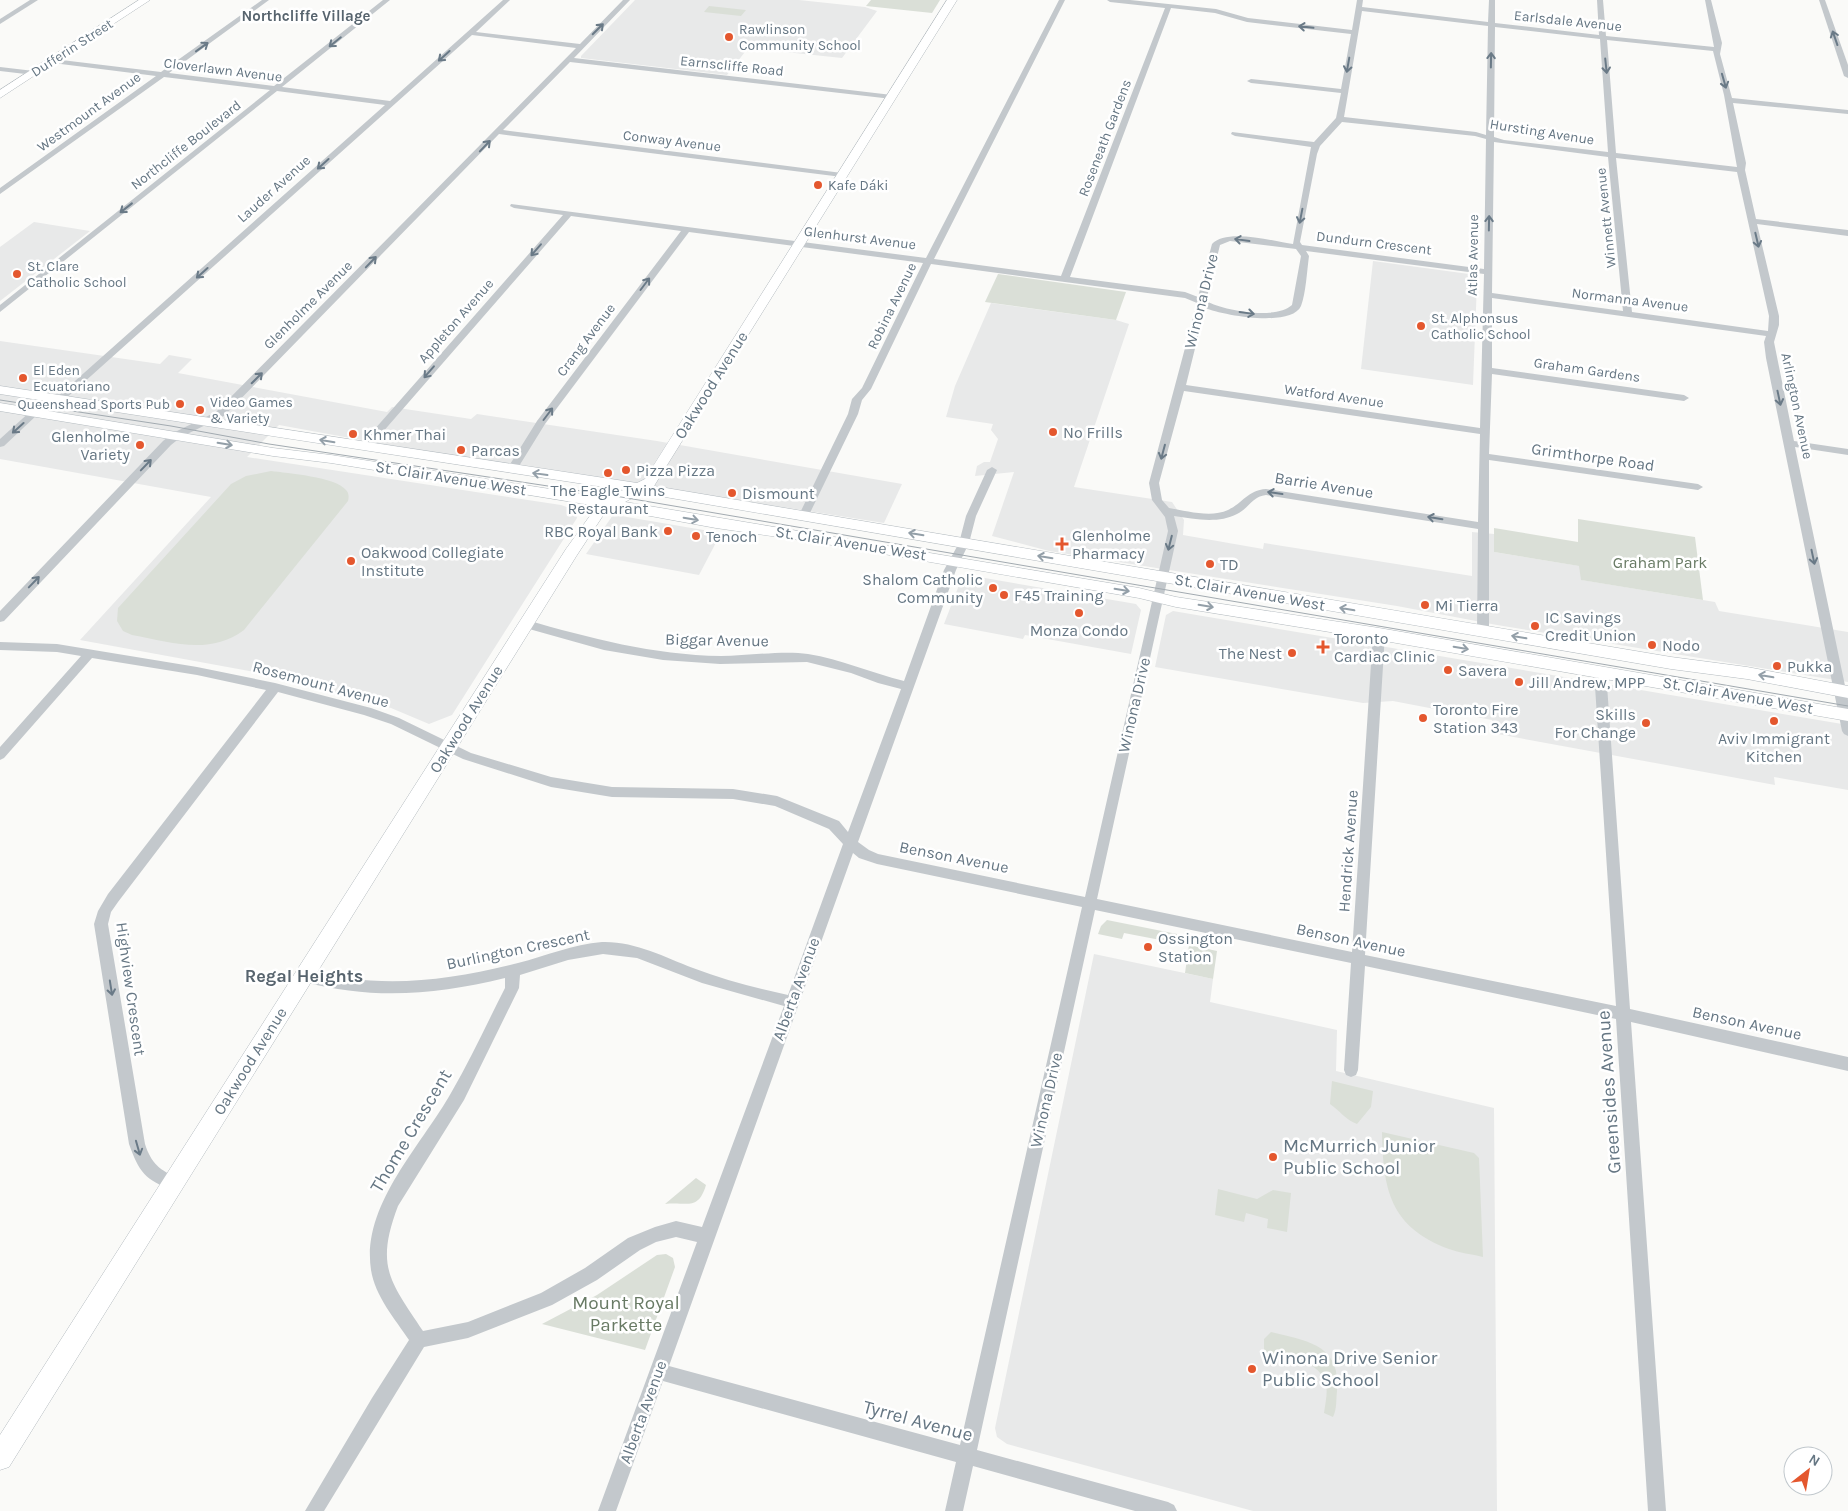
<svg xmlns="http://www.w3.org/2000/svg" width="1848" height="1511" font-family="Karla,sans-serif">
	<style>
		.built { fill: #e8e9e9 }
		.green { fill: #dadfd7 }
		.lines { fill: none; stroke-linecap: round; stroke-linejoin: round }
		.secondary-casing { stroke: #b3babf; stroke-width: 1 }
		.street { fill: #c3c8cc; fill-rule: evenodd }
		.secondary { fill: #fff; fill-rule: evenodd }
		.tram { stroke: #a2aab0; stroke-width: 1 }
		.oneway { stroke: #6a7a87 }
		.oneway2 { stroke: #939fa8 }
		.poi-dot { fill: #e4572e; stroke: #fff; stroke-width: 2 }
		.labels { text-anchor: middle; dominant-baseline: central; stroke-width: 5; stroke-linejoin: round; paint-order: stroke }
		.far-street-label { font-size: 14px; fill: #657683; stroke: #fff }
		.far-poi-label { font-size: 14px; fill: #657683; stroke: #fff; text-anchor: start }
		.far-neighbourhood-label { font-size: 15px; font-weight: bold; fill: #57646e; stroke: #fff }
		.street-label { font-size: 16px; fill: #657683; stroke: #fff }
		.poi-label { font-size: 16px; fill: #657683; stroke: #fff; text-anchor: start }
		.park-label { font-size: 16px; fill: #687a64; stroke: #fff }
		.neighbourhood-label { font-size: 18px; font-weight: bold; fill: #57646e; stroke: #fff }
		.near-street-label { font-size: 19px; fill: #657683; stroke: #fff }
		.near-poi-label { font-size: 19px; fill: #657683; stroke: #fff; text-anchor: start }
		.near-park-label { font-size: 19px; fill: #687a64; stroke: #fff }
	</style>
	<rect width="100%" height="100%" fill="#fafaf8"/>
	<g class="built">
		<path d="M635,0H799L865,7L877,11L842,58L748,48L727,75L581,58V56Z"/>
		<path d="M34,222L90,231L0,301V247Z"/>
		<path d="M1373,261L1469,274L1473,276L1477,283L1473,385L1361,369Z"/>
		<path d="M991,303L1116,320L1129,324L1074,487L1172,502L1184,520L1183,535L1263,549L1264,543L1472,576V532L1494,534V552L1580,566L1582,580L1715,602L1719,611L1848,632V682L1497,625L1397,606L1049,551L992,536L1014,472L975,476L977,466L984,462H990L998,439L991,430L993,424L946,417L955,386Z"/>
		<path d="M0,341L160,364L169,355L192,359L178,373L387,412L392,407L471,419L477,414L657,441L902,484L884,523L383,444L279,425L247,457L561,505L575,510L577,518L452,715L429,724L391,708L265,674L80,640L211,497L0,459Z"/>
		<path d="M613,515L621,516L721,533L699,575L586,554Z"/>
		<path d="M967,575L1136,604L1141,610L1131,654L1025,635L1023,639L944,624L961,580Z"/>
		<path d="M1173,611L1848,725V790L1774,777L1775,785L1492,733V720L1393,701L1363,703L1155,667L1166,615Z"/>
		<path d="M1094,954L1213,979L1210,1002L1337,1030L1336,1071L1494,1108L1497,1511H1253L1007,1444L997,1437L995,1428Z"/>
	</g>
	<g class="green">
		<path d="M871,0H940L932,13L866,6Z"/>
		<path d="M709,6L746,10L741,16L704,12Z"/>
		<path d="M998,274L1126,292L1116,320L985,302Z"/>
		<path d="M271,471C287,473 336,477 346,490C349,493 349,497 348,501L244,630C209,656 171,642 132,635L123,631L117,621L118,608L231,484L246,476Z"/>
		<path d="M1578,519L1695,537L1703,600L1581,580L1579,566L1494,552V528L1578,542Z"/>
		<path d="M1107,920L1177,934L1176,943L1124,933L1122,939L1098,934L1101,926Z"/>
		<path d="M1189,945L1217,951L1213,979L1185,973Z"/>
		<path d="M1332,1081L1373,1091L1371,1107L1357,1124C1346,1120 1340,1111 1330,1104Z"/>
		<path d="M1382,1132L1474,1153L1479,1158L1483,1257C1472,1254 1459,1253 1449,1249C1390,1227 1383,1190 1382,1132Z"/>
		<path d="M696,1178L706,1185C698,1212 686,1201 665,1204Z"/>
		<path d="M1218,1189L1257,1199L1273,1190L1291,1193L1287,1232L1267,1228L1268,1219L1246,1213L1244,1222L1215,1215Z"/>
		<path d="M666,1254L673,1258L675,1267L645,1350L542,1324L597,1295L657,1255Z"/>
		<path d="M1271,1332C1307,1341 1341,1344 1337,1391C1336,1400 1337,1409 1333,1417L1324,1413C1325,1405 1328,1393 1326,1385C1320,1359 1286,1357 1264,1352V1339Z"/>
	</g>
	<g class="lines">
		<g class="secondary-casing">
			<g id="secondary">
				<path d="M139,0H150L0,98V90Z"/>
				<path d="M947,0H957L654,486L1671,657L1747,667L1848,686V698L1747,679L1671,669L671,498L641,493L625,502L1139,588L1176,597L1379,628L1848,709V721L1379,640L1176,607L1139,598L820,543L716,528L612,509L604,514L577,555L9,1467L0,1470V1435L566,549L597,506L331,463L273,456L0,411V403L273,448L331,455L608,498L623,490L0,394V386L637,483L645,479Z"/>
			</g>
		</g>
		<g class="street">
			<path d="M30,0H38L0,24V19Z"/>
			<path d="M262,0H269L169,73L274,86L383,0H390L282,87L390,101L503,0H510L476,32L580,44L623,0H630L574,58L892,95L896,97L892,99L570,62L503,130L842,173L846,175L842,177L499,134L224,416L181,437L171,445L4,621L0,622V611L163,441L173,433L216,412L576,48L472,35L63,401H57V397L385,105L277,91L0,312V305L270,90L164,77L0,194V188L156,76L53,63L49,61L53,59L161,72Z"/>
			<path d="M1059,0H1065L934,259L1061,276L1165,8L1110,2L1107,0H1130L1216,9L1248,18L1352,30L1357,0H1363L1362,7L1488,22L1489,0H1495V23L1599,35L1597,0H1603L1606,36L1714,47L1705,0H1711L1722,43L1720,54L1732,98L1848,110V114L1733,103L1746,163L1745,170L1756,219L1848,230V236L1757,224L1779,316V325L1774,342L1794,441L1848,449V455L1795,447L1848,700V736L1844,734L1842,731L1766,358L1764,342L1766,336L1492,298V368L1684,395L1689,398L1684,401L1492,374L1489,454L1698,484L1703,487L1698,490L1489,460V631L1483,635L1477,631L1478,529L1266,495C1253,496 1248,509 1237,514C1218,524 1194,519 1174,516L1178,531L1097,899L1352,952L1373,634L1379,630L1385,634L1365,955L1616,1006L1594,671L1600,667L1604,668L1606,671L1630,1009L1848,1057V1071L1631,1022L1666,1511H1648L1616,1019L1365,966L1358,1070L1356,1075L1351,1077L1346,1075L1344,1070L1351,963L1095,910L977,1450L1168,1502L1174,1505L1177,1511H1135L973,1466L963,1511H945L956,1462L663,1381L616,1511H598L697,1242L676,1237L656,1242L640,1250L597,1280L552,1305L468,1338L424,1347L324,1511H305L372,1398L409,1340C395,1319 375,1296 371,1270C361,1205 422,1145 451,1093C471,1059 487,1023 505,988V978C435,995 374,1000 304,982L299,980L297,976L299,972L304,970C378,989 444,982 518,963C546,956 573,944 602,942C635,941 664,957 693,968C724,980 756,988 788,995L843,844L829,829L775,806L733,799L612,797L551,787L463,759L391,724L364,715L278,692L118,902L111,912L108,924L145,1144C151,1163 160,1171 179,1178L181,1183L179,1188L173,1190C145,1180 139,1172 129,1144L94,924L98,911L108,894L266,690L197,675L92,658L4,758L0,760V747L81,656L57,652L0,650V642L57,644L197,667L275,683L371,708L399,718L471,753L551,777L612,787L733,789L777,796L839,821L848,832L901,689L878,683L851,673L807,662L720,664L663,660L604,650L522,627L520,624L526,620C590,638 653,655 721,656C747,656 783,650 808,654C841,659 871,673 904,681L944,570L959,543L966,516L987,470L992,467L997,470L976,516L969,543L956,570L858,842L869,850L878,854L1085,897L1168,531L1165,517L1152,500L1149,483L1197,303L1185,298L931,264L871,389L862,400L858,414L808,517L803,520L798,517L848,414L852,399L862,388L923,263L689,232L545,424L516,471L512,472L507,469L537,421L681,231L571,216L368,449L364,450L359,447L563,215L514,208L510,206L511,204L926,258ZM1171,8L1215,13L1247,22L1351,34L1341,89L1251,79L1247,81L1251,83L1341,93L1336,118L1314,142L1232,132L1231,134L1235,136L1311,147L1293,244C1273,241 1226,228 1212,244L1198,297L1185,292L1070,277ZM1362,11L1488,26L1486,135L1476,132L1344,117ZM1495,27L1600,39L1608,152L1504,140L1494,137ZM1607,40L1713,51L1724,95L1737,167L1616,153ZM1342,122L1475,136L1486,139L1484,269L1302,245L1300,242L1317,154L1320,146ZM1494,142L1608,157L1623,311L1492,293ZM1616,158L1737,172L1769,316L1768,331L1632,312ZM1230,241L1296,249L1301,256L1292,305C1275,320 1225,311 1206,301L1220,245ZM1306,251L1484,274L1480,428L1186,385L1205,308C1222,315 1291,328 1301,306C1306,293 1307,270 1309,256ZM1184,391L1480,434L1478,522L1266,489C1248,490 1243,503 1228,510C1211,518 1187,511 1169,508L1162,500L1159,483ZM853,853L859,858L877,864L1082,907L960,1445L669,1366ZM603,954L637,958L702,983L784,1006L702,1227L676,1221L655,1227L628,1238L585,1268L541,1293L468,1322L423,1331C390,1281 375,1267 398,1206L464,1100L519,988L520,975L568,960Z"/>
			<path d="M1819,0H1825L1848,65V78L1844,76Z"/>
			<path d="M0,67L34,71L38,73L34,75L0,71Z"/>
			<path d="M35,409L38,410V414L4,446L0,447V439L32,410Z"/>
		</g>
		<use href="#secondary" class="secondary"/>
		<path class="tram" d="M0,400L171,426L269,444L621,497L1848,706"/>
	</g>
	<defs><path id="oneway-shaft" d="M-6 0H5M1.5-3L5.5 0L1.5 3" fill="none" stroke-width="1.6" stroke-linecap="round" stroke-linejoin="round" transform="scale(1.25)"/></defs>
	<g class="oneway">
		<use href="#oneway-shaft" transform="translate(1306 27) rotate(-174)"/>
		<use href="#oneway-shaft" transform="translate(598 29) rotate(-45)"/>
		<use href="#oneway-shaft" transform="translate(1835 38) rotate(-109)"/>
		<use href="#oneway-shaft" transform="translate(335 42) rotate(141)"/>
		<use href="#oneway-shaft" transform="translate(202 47) rotate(-36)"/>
		<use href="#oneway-shaft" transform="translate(444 56) rotate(138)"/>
		<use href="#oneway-shaft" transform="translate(1491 60) rotate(-89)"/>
		<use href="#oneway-shaft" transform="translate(1348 65) rotate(100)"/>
		<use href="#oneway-shaft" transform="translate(1606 66) rotate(84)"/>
		<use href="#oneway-shaft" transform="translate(1724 81) rotate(74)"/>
		<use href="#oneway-shaft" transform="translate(485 146) rotate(-46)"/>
		<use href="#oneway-shaft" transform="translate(323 164) rotate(138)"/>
		<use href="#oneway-shaft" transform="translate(126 208) rotate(142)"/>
		<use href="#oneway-shaft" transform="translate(1301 216) rotate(101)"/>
		<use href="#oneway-shaft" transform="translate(1489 223) rotate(-89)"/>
		<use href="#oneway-shaft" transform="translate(1242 240) rotate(-172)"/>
		<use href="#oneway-shaft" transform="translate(1757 240) rotate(77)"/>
		<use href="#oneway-shaft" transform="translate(536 250) rotate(131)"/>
		<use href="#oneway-shaft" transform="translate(371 262) rotate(-46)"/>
		<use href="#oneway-shaft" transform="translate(202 273) rotate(138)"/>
		<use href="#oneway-shaft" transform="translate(645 284) rotate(-53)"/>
		<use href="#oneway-shaft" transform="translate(1247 313) rotate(8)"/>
		<use href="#oneway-shaft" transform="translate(429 372) rotate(131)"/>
		<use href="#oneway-shaft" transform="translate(257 378) rotate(-45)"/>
		<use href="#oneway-shaft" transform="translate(1779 398) rotate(78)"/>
		<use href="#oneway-shaft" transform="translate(548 414) rotate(-53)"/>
		<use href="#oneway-shaft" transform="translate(18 428) rotate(138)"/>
		<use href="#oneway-shaft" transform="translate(1163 452) rotate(105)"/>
		<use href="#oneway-shaft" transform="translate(146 465) rotate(-46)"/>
		<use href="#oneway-shaft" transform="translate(1275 493) rotate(-172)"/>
		<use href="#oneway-shaft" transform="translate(1435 518) rotate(-171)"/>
		<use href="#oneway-shaft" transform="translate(1170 543) rotate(104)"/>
		<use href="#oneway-shaft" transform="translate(1813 557) rotate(78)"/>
		<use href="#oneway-shaft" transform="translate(34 582) rotate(-46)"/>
		<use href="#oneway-shaft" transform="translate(111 988) rotate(81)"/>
		<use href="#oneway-shaft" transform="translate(138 1148) rotate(74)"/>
	</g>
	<g class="oneway2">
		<use href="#oneway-shaft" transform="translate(327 441) rotate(-171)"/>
		<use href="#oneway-shaft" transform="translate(225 444) rotate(9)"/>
		<use href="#oneway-shaft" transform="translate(540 474) rotate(-172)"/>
		<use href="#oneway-shaft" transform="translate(691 519) rotate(10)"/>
		<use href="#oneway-shaft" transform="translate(916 534) rotate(-171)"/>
		<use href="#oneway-shaft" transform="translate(1045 557) rotate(-171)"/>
		<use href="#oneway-shaft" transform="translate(1122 590) rotate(9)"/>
		<use href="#oneway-shaft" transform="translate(1206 606) rotate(9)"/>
		<use href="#oneway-shaft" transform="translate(1347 609) rotate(-170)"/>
		<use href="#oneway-shaft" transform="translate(1519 637) rotate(-170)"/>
		<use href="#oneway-shaft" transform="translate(1461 648) rotate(10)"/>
		<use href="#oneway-shaft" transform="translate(1766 676) rotate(-170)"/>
	</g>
	<g class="poi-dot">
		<circle cx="729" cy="37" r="5"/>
		<circle cx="818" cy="185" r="5"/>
		<circle cx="17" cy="274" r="5"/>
		<circle cx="1421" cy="326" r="5"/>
		<circle cx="23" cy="378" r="5"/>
		<circle cx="180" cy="404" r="5"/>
		<circle cx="200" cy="410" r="5"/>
		<circle cx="1053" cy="432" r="5"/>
		<circle cx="353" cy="434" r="5"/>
		<circle cx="140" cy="445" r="5"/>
		<circle cx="461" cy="450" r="5"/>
		<circle cx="626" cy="470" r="5"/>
		<circle cx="608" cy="473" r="5"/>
		<circle cx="732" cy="493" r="5"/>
		<circle cx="668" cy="531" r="5"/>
		<circle cx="696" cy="536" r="5"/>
		<path d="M1059.5 536.5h5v5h5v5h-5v5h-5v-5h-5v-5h5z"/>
		<circle cx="351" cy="561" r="5"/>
		<circle cx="1210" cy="564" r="5"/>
		<circle cx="993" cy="588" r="5"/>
		<circle cx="1004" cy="595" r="5"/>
		<circle cx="1425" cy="605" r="5"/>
		<circle cx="1079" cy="613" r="5"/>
		<circle cx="1535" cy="626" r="5"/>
		<circle cx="1652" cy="645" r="5"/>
		<path d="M1320.5 639.5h5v5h5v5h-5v5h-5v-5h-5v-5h5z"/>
		<circle cx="1292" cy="653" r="5"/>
		<circle cx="1777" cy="666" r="5"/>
		<circle cx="1448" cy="670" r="5"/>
		<circle cx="1519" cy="682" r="5"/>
		<circle cx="1423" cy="718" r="5"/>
		<circle cx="1774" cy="721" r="5"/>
		<circle cx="1646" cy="723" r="5"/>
		<circle cx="1148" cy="947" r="5"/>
		<circle cx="1273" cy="1157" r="5"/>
		<circle cx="1252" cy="1369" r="5"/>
	</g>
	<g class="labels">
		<g class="far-street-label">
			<text transform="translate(1568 21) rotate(6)">Earlsdale Avenue</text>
			<text transform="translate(72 48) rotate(-33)">Dufferin Street</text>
			<text transform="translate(732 66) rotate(6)">Earnscliffe Road</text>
			<text transform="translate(223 70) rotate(7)">Cloverlawn Avenue</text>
			<text transform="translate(89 112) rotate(-36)">Westmount Avenue</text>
			<text transform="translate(1542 132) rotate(9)">Hursting Avenue</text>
			<text transform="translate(1105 138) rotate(-69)">Roseneath Gardens</text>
			<text transform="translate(672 141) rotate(7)">Conway Avenue</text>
			<text transform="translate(186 145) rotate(-38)">Northcliffe Boulevard</text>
			<text transform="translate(274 189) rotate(-42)">Lauder Avenue</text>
			<text transform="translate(1606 218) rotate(-96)">Winnett Avenue</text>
			<text transform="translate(860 238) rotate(7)">Glenhurst Avenue</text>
			<text transform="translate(1374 243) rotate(7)">Dundurn Crescent</text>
			<text transform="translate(1473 255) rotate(-89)">Atlas Avenue</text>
			<text transform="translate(1630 300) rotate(7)">Normanna Avenue</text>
			<text transform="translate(308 305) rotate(-45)">Glenholme Avenue</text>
			<text transform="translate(892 306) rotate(-64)">Robina Avenue</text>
			<text transform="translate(456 321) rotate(-49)">Appleton Avenue</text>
			<text transform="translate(586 340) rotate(-53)">Crang Avenue</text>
			<text transform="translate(1587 370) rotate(8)">Graham Gardens</text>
			<text transform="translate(1334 396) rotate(8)">Watford Avenue</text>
			<text transform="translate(1797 406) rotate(78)">Arlington Avenue</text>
		</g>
		<g class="far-poi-label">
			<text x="739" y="29">Rawlinson<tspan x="739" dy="16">Community School</tspan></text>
			<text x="828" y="185">Kafe Dáki</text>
			<text x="27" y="266">St. Clare<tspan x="27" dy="16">Catholic School</tspan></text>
			<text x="1431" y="318">St. Alphonsus<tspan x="1431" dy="16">Catholic School</tspan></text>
			<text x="33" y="370">El Eden<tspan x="33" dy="16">Ecuatoriano</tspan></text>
			<text x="210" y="402">Video Games<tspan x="210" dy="16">&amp; Variety</tspan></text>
			<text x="170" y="404" text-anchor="end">Queenshead Sports Pub</text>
		</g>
		<g class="far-neighbourhood-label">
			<text x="306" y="16">Northcliffe Village</text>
		</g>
		<g class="street-label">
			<text transform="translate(1201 301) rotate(-76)">Winona Drive</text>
			<text transform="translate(711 385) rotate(-58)">Oakwood Avenue</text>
			<text transform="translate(1593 457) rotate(8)">Grimthorpe Road</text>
			<text transform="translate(451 478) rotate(9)">St. Clair Avenue West</text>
			<text transform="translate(1324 485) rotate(9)">Barrie Avenue</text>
			<text transform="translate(851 543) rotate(9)">St. Clair Avenue West</text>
			<text transform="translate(1250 592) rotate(10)">St. Clair Avenue West</text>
			<text transform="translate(717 640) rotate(1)">Biggar Avenue</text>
			<text transform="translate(321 684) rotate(15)">Rosemount Avenue</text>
			<text transform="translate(1738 695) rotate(10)">St. Clair Avenue West</text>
			<text transform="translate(1134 705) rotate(-77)">Winona Drive</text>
			<text transform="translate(466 719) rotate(-58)">Oakwood Avenue</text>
			<text transform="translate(1348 851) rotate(-86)">Hendrick Avenue</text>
			<text transform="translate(954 857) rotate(11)">Benson Avenue</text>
			<text transform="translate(1351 940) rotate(12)">Benson Avenue</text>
			<text transform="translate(518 949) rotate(-12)">Burlington Crescent</text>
			<text transform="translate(131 989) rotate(82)">Highview Crescent</text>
			<text transform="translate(796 989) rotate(-70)">Alberta Avenue</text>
			<text transform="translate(1747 1023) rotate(12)">Benson Avenue</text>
			<text transform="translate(250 1061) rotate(-58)">Oakwood Avenue</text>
			<text transform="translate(1046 1100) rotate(-77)">Winona Drive</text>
			<text transform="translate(643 1412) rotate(-70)">Alberta Avenue</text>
		</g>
		<g class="poi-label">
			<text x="1063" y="432">No Frills</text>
			<text x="363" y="434">Khmer Thai</text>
			<text x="130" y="436" text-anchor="end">Glenholme<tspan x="130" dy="18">Variety</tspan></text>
			<text x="471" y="450">Parcas</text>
			<text x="636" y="470">Pizza Pizza</text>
			<text x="608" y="490" text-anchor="middle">The Eagle Twins<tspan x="608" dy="18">Restaurant</tspan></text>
			<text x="742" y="493">Dismount</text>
			<text x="658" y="531" text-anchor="end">RBC Royal Bank</text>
			<text x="1072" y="535">Glenholme<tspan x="1072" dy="18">Pharmacy</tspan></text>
			<text x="706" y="536">Tenoch</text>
			<text x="361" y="552">Oakwood Collegiate<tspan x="361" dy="18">Institute</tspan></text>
			<text x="1220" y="564">TD</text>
			<text x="983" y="579" text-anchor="end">Shalom Catholic<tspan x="983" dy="18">Community</tspan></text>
			<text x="1014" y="595">F45 Training</text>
			<text x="1435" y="605">Mi Tierra</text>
			<text x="1545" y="617">IC Savings<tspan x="1545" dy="18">Credit Union</tspan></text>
			<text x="1079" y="630" text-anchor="middle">Monza Condo</text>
			<text x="1334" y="638">Toronto<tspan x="1334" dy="18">Cardiac Clinic</tspan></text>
			<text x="1662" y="645">Nodo</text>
			<text x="1282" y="653" text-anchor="end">The Nest</text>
			<text x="1787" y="666">Pukka</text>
			<text x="1458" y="670">Savera</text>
			<text x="1529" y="682">Jill Andrew, MPP</text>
			<text x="1433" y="709">Toronto Fire<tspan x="1433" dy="18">Station 343</tspan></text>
			<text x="1636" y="714" text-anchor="end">Skills<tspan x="1636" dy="18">For Change</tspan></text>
			<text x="1774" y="738" text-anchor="middle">Aviv Immigrant<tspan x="1774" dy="18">Kitchen</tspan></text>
			<text x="1158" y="938">Ossington<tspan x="1158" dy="18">Station</tspan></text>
		</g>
		<g class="park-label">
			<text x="1660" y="562">Graham Park</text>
		</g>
		<g class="neighbourhood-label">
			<text x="304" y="976">Regal Heights</text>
		</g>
		<g class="near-street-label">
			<text transform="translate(1609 1092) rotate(-94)">Greensides Avenue</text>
			<text transform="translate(411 1131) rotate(-59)">Thome Crescent</text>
			<text transform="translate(918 1421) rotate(15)">Tyrrel Avenue</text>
		</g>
		<g class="near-poi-label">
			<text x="1283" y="1146">McMurrich Junior<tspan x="1283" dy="22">Public School</tspan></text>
			<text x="1262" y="1358">Winona Drive Senior<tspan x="1262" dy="22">Public School</tspan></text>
		</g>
		<g class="near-park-label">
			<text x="626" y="1303">Mount Royal<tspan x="626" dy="22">Parkette</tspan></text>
		</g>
	</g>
	<g transform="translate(1808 1471) rotate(31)"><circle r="24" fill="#ffffff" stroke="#c1c8cd"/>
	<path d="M0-4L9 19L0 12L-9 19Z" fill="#e4572e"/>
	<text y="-8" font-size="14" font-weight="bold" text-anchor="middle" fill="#657683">N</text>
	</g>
</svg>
